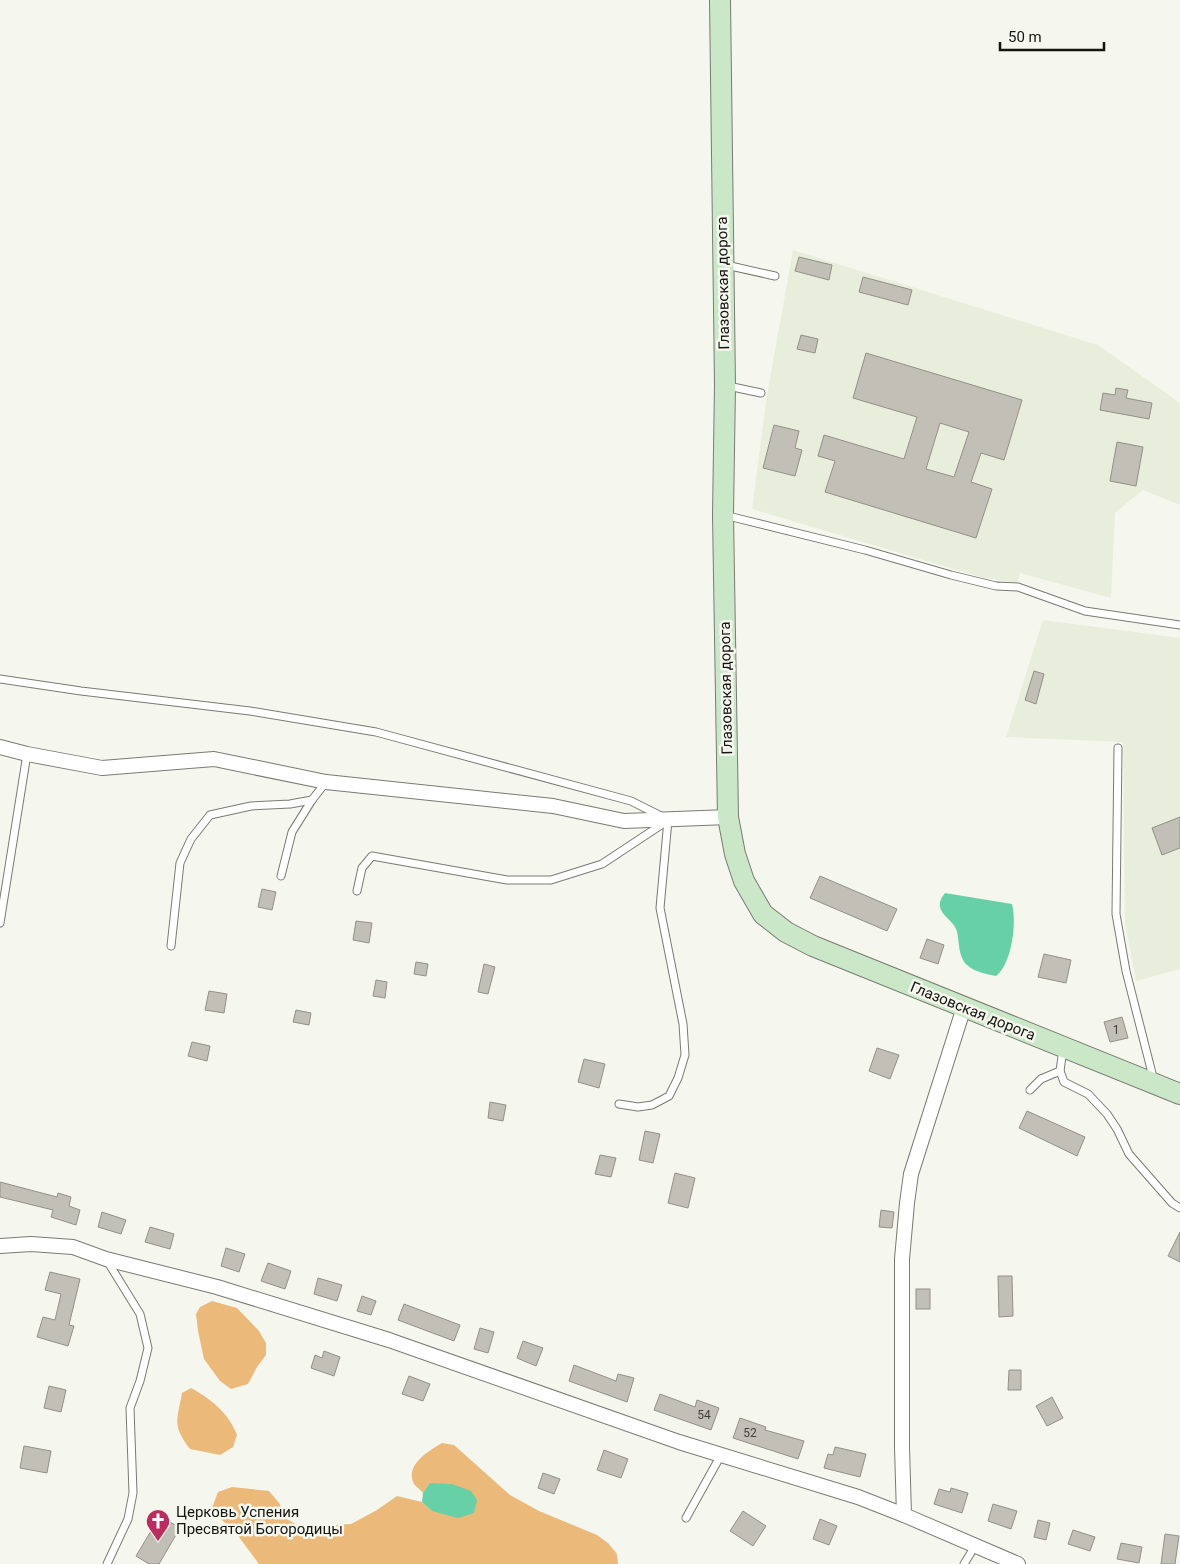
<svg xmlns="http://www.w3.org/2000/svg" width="1180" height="1564" font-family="Roboto,sans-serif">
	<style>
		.built { fill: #e9eddc }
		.green { fill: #ebb979 }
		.water { fill: #67d0a7 }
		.building { fill: #c2c0b6; stroke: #929087; fill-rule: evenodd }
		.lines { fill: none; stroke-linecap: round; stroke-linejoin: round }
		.lane-casing { stroke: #797b73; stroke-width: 9 }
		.street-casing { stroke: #797b73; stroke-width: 16 }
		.secondary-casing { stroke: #797b73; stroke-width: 22 }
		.lane { stroke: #fff; stroke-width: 7 }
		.street { stroke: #fff; stroke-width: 14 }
		.secondary { stroke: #cae8c8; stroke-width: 20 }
		.labels { text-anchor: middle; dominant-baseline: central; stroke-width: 5; stroke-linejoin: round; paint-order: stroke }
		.number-label { font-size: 12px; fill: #403f3a }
		.street-label { font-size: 15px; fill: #141411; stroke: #f5f7ee }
		.poi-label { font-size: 15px; fill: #141411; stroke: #f5f7ee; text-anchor: start }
	</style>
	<rect width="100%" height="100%" fill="#f5f7ee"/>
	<g class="built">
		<path d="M793,250L1098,345L1180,403V505L1143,490L1115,513L1111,598L1020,573L1017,583L984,578L752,509L767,395Z"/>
		<path d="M1043,620L1180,638V969L1136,981L1125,923L1123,742L1006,737Z"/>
	</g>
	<g class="green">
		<path d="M212,1301L237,1308L259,1331L266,1343V1355L257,1367L248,1384L231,1389L220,1381L204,1359L198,1331L196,1314L200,1307Z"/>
		<path d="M191,1388C211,1399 228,1412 237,1435L233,1447L220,1455L190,1449C172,1425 177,1421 182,1393Z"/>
		<path d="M442,1443L454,1445L510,1495L539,1511L597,1535L608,1543L617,1554L618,1564H259L233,1529L218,1517L212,1508L218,1492L232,1487L269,1491L280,1504L283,1517L301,1527L351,1524L377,1510L397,1496L422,1502L432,1511L431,1483L423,1493C421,1490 416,1487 414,1484C404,1465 430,1450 442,1443Z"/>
	</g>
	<g class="water">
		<path d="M945,893L1012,904C1017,922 1012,964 996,976C986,974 975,972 967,965C957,956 960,938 956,929C952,920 942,916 940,907C939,901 942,897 945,893Z"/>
		<path d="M430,1483L452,1484L471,1491L477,1500L474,1513L458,1518L432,1511L422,1502L423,1493Z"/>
	</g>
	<g class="building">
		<path d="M799,257L832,265L829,280L795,271Z"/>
		<path d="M863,277L912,290L908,305L859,292Z"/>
		<path d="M801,335L818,339L815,353L797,349Z"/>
		<path d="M866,353L1022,400L1004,460L981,453L971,482L992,489L976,538L825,492L835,461L818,456L824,435L904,459L917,417L853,398ZM940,423L969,432L954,477L926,469Z"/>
		<path d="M1116,388L1128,390L1126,398L1152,403L1149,419L1100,410L1103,393L1115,395Z"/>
		<path d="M774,425L799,431L795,448L802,450L795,476L763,468Z"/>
		<path d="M1117,442L1143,447L1136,486L1110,481Z"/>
		<path d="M1034,671L1044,674L1036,704L1025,700Z"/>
		<path d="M1180,817V848L1162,855L1152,828Z"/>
		<path d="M820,876L897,909L887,931L810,898Z"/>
		<path d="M262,889L276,892L272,910L258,907Z"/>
		<path d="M356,921L372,923L369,943L353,940Z"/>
		<path d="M927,939L944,945L938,964L920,958Z"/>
		<path d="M1044,954L1071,960L1066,983L1038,977Z"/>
		<path d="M416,962L428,964L426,976L414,974Z"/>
		<path d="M484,964L495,967L488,994L478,992Z"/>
		<path d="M376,980L387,982L385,998L373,996Z"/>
		<path d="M209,991L227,994L224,1013L205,1010Z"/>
		<path d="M296,1010L311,1013L309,1025L293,1022Z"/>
		<path d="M1122,1017L1128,1038L1110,1042L1104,1022Z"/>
		<path d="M192,1042L210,1046L207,1061L188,1056Z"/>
		<path d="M877,1048L899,1055L890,1079L869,1071Z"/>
		<path d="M584,1059L605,1064L599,1088L578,1082Z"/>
		<path d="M490,1102L506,1105L503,1121L488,1118Z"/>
		<path d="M1027,1111L1085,1137L1077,1156L1019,1128Z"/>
		<path d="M645,1131L660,1134L653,1163L639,1160Z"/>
		<path d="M600,1155L616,1158L611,1177L595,1174Z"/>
		<path d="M675,1173L695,1178L688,1208L668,1203Z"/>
		<path d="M0,1182L57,1197L58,1193L71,1197L69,1206L80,1210L76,1225L51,1217L53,1210L0,1197Z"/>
		<path d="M881,1210L894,1212L892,1228L879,1227Z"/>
		<path d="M102,1212L126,1220L121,1234L98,1227Z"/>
		<path d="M150,1227L174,1234L170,1249L145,1242Z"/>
		<path d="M1180,1232V1262L1168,1256Z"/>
		<path d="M226,1248L245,1254L239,1272L221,1266Z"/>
		<path d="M268,1263L291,1271L285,1289L261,1281Z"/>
		<path d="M50,1272L80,1279L69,1325L74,1326L68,1346L37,1337L43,1317L55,1320L61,1294L45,1290Z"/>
		<path d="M998,1276H1012L1013,1316L999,1317Z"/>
		<path d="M318,1278L342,1285L337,1301L314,1294Z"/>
		<rect x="916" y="1289" width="14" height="20"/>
		<path d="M362,1296L376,1301L371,1315L357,1311Z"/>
		<path d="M404,1304L460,1325L454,1341L398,1320Z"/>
		<path d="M480,1328L494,1332L488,1353L474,1349Z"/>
		<path d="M523,1341L543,1348L536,1366L517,1358Z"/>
		<path d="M324,1351L340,1357L334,1376L311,1368L315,1355L322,1358Z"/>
		<path d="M574,1365L616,1381L618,1374L634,1378L627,1402L569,1381Z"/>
		<path d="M1009,1370H1021V1390H1008Z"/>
		<path d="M409,1376L430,1384L423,1401L402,1394Z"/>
		<path d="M49,1386L66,1390L61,1412L44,1408Z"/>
		<path d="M660,1394L695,1407L697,1400L719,1408L711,1430L654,1410Z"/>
		<path d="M1052,1397L1063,1418L1047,1426L1036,1406Z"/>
		<path d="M740,1418L766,1427L765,1430L804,1441L798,1459L733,1438Z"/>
		<path d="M24,1446L51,1451L47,1473L20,1468Z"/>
		<path d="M835,1447L866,1454L860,1477L824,1468L828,1454L833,1455Z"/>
		<path d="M604,1450L628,1459L621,1478L597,1470Z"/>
		<path d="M543,1473L560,1479L554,1494L538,1488Z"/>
		<path d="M951,1488L968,1493L962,1513L934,1504L939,1489L950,1492Z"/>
		<path d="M993,1504L1017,1511L1011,1529L988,1521Z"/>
		<path d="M743,1511L766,1526L753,1546L730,1531Z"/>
		<path d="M160,1516L180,1528L159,1564H149L136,1556Z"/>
		<path d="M820,1519L837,1526L829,1545L813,1539Z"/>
		<path d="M1038,1520L1050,1523L1046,1540L1034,1537Z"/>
		<path d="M1073,1530L1095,1537L1090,1551L1068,1544Z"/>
		<path d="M1165,1534L1179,1536L1175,1564H1161Z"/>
		<path d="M1121,1543L1142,1547L1139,1563L1117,1559Z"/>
	</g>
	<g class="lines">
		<g class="lane-casing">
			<g id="lane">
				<path d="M726,265L775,276"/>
				<path d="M728,386L761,393"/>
				<path d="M724,515L865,550L951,575L996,586L1018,587L1085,611L1180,625"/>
				<path d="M0,679L81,691L250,711L376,732L631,801L663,817"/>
				<path d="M1118,748L1116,914L1126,971L1154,1081"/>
				<path d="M281,876L292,832L312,800"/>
				<path d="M357,891L362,868L372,856L507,880H551L602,864L664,823"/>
				<path d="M0,923L27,754"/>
				<path d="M171,946L180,863L191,839L210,815L251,806L290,804L312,800L326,782"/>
				<path d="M1063,1049L1060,1071L1064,1082L1088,1094L1107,1114L1117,1129L1129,1154L1172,1203L1180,1208"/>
				<path d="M1030,1090L1041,1079L1060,1071"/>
				<path d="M619,1104L638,1107L652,1105L669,1096L678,1078L685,1055L683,1024L660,908L668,820"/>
				<path d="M106,1259L140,1314L148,1348L140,1381L130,1408L133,1493L128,1519L107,1564"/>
				<path d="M686,1518L721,1455"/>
				<path d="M964,1564L975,1546"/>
			</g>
		</g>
		<g class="street-casing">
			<g id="street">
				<path d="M0,747L27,754L102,768L214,759L326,782L553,806L624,821L728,817"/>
				<path d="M0,1246L31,1244L73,1247L106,1259L217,1287L389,1340L679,1442L858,1497L904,1515L1018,1564"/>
				<path d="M904,1515L902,1447V1259L907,1203L911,1174L964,1007"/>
			</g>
		</g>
		<g class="secondary-casing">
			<path id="secondary" d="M720,0L725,385L723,515L728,817L735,854L744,881L763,914L786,932L813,946L1180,1094"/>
		</g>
		<use href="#lane" class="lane"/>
		<use href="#street" class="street"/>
		<use href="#secondary" class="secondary"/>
	</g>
	<defs>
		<g id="church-pin" transform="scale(1.25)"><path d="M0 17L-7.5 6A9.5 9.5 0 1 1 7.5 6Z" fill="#ba2d61" stroke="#f5f7ee"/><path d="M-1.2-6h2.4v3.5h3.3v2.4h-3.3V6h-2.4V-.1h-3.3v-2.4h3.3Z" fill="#fff"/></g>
	</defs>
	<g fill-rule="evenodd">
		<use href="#church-pin" x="158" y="1521"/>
	</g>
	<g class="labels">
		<g class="number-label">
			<text x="1116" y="1030">1</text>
			<text x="704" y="1415">54</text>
			<text x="750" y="1433">52</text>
		</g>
		<g class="street-label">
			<text transform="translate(723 283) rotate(-91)">Глазовская дорога</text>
			<text transform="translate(726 688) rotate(-91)">Глазовская дорога</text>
			<text transform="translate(973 1011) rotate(22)">Глазовская дорога</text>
		</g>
		<g class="poi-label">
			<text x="176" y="1512">Церковь Успения<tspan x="176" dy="17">Пресвятой Богородицы</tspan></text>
		</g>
	</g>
	<path d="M1000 42v8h104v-8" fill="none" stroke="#141411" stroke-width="2.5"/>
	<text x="1008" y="42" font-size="15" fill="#141411" stroke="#f5f7ee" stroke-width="4" paint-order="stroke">50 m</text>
</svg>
